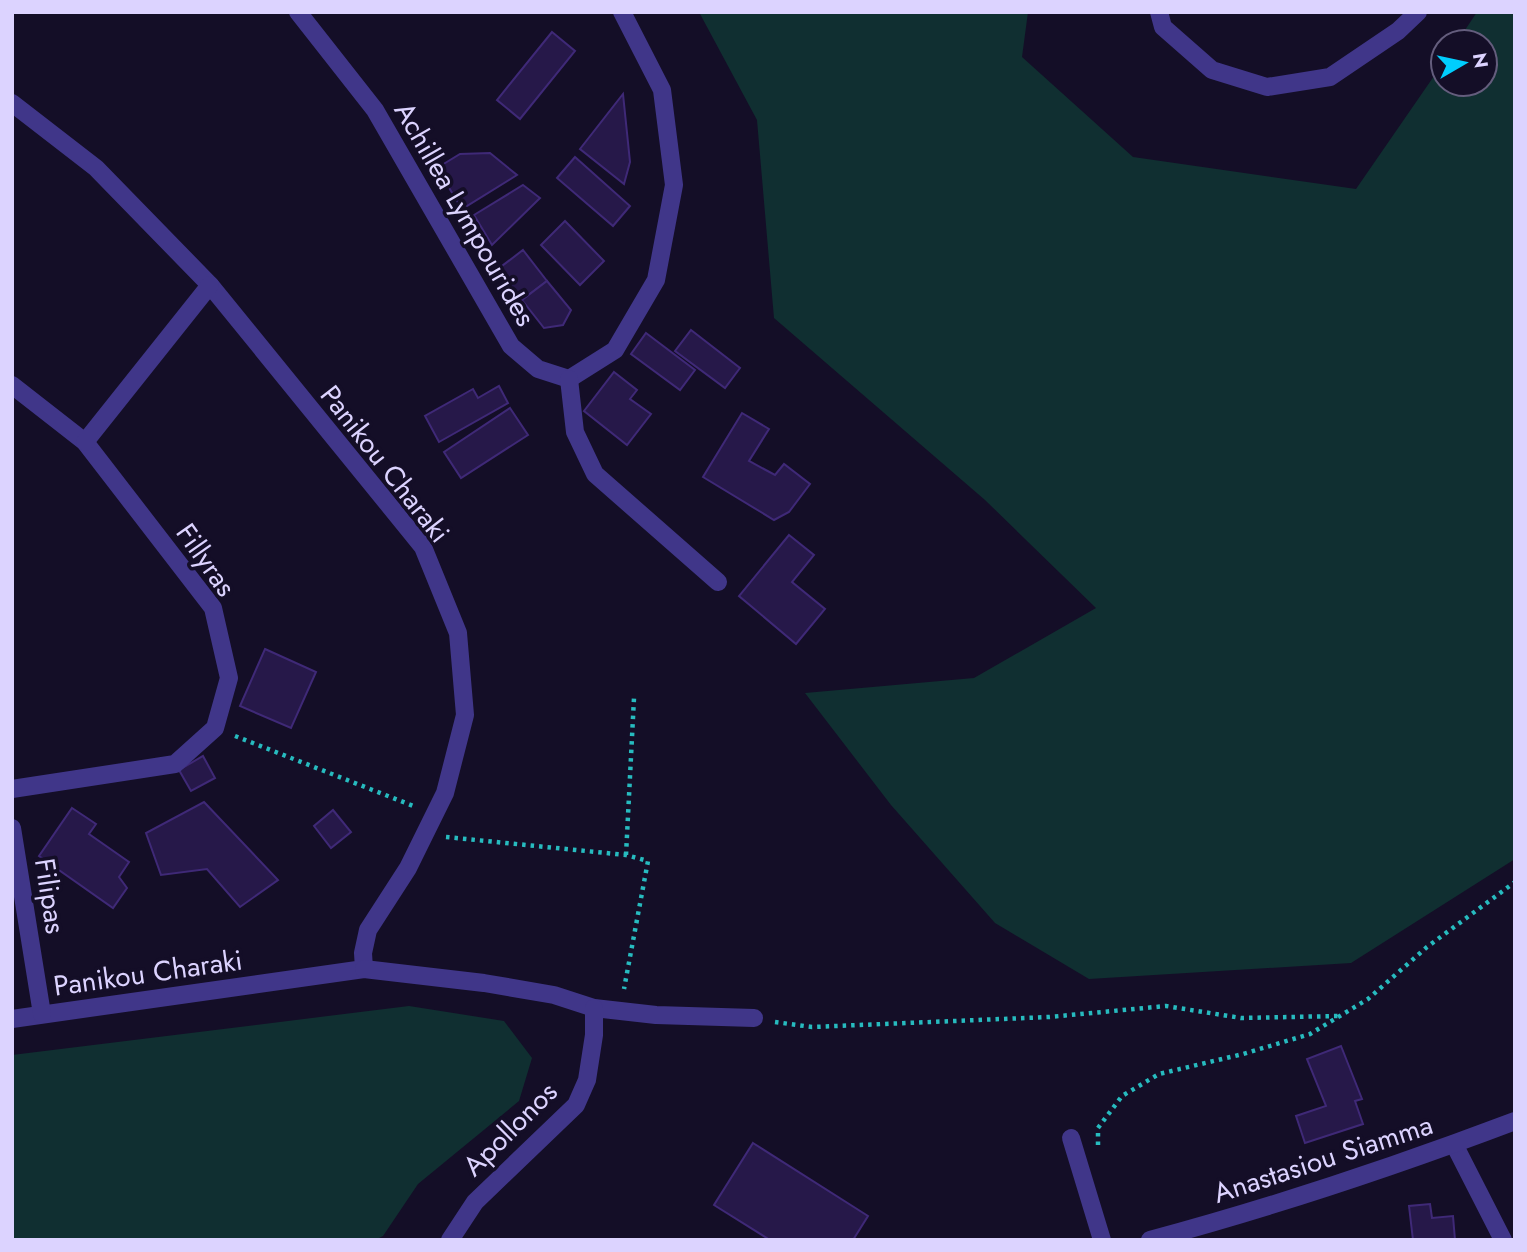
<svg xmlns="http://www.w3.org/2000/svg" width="1527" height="1252" font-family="Jost,sans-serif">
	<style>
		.grass { fill: #102f31 }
		.building { fill: #261849; stroke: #3f2977; stroke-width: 2 }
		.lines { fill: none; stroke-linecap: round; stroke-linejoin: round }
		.path { stroke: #27bbbf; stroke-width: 4.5; stroke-dasharray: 3.5 5; stroke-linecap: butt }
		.street { stroke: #403689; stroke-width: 18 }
		.labels { text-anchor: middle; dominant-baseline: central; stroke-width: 7; stroke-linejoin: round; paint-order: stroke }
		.street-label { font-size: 28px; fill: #dcd3ff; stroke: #140e27 }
	</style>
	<rect width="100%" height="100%" fill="#140e27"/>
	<g class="grass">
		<path d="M699,12H1028L1022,57L1133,157L1356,189L1443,63V84H1485V42H1457L1477,12H1515V859L1351,963L1089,979L995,923L891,805L805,693L974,678L1096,608L985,500L774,318L757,120Z"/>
		<path d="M409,1006L504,1021L532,1058L519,1101L418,1184L383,1236L375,1240H12V1055Z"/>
	</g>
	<g class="building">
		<path d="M552,32L575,51L520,119L497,100Z"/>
		<path d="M623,94L630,162L624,184L580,149Z"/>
		<path d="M490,153L517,175L462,209L437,168L460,154Z"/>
		<path d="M575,157L630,206L613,226L557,178Z"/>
		<path d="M523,185L540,198L492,245L474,215Z"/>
		<path d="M565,221L604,261L580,285L541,245Z"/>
		<path d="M523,250L547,281L522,300L498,269Z"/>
		<path d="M547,281L571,310L563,325L544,328L522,300Z"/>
		<path d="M691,330L740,368L725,388L675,351Z"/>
		<path d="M646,333L695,370L680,390L631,354Z"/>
		<path d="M614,372L637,390L630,399L651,414L627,445L584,411Z"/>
		<path d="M499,386L508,403L439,442L425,416L473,389L478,398Z"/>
		<path d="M510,408L528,435L461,478L444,452Z"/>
		<path d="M742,413L769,429L749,461L775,475L784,464L810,484L789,512L774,520L703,477Z"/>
		<path d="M789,535L814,555L792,582L825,609L796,644L739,596Z"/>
		<path d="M265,649L316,672L291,728L240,706Z"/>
		<path d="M203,756L215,778L191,791L179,770Z"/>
		<path d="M204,802L278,880L240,907L207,869L161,875L146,833Z"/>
		<path d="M72,808L96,824L89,834L129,862L119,877L127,888L113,908L39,856Z"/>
		<path d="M333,810L351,832L331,848L314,826Z"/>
		<path d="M1341,1046L1362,1099L1355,1101L1363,1124L1305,1143L1296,1116L1326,1106L1307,1059Z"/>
		<path d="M753,1143L868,1216L853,1240H770L714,1205Z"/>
		<path d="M1430,1204L1432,1218L1453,1216L1455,1240H1413L1409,1206Z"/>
	</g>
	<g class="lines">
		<g class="path">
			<path d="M235,736L416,807"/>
			<path d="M446,837L626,855L648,861L624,989"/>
			<path d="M626,855L634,698"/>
			<path d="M775,1022L812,1027L1049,1017L1166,1006L1241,1018L1339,1016"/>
			<path d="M1098,1145V1128L1122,1096L1159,1074L1243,1054L1310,1034L1368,999L1427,947L1515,882"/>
		</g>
		<g class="street">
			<path d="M298,12L375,110L511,346L538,369L569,379"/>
			<path d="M1159,12L1163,27L1212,70L1267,87L1330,77L1398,31L1418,12"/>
			<path d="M12,103L96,168L210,285L423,547L458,633L465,715L445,793L408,868L368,930L363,953L364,969L12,1019"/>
			<path d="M569,379L615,350L656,280L674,185L662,90L622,12"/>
			<path d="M569,379L575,432L595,474L718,582"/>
			<path d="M12,385L85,442L213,608L229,678L215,728L175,764L12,789"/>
			<path d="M85,442L210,285"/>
			<path d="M12,828L42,1014"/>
			<path d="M364,969L484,983L554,995L594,1008L656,1015L754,1018"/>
			<path d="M1071,1138L1102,1240"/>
			<path d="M1454,1144L1503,1240"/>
			<path d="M450,1240L475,1202L576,1105L587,1080L594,1035V1008"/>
			<path d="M1150,1240C1273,1207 1396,1166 1515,1121"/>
		</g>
	</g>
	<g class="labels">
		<g class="street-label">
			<text transform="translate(465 214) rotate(60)">Achillea Lympourides</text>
			<text transform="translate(385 464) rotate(52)">Panikou Charaki</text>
			<text transform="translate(206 560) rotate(55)">Fillyras</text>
			<text transform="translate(50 896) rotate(81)">Filipas</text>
			<text transform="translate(148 973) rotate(-8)">Panikou Charaki</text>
			<text transform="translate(510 1129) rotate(-45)">Apollonos</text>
			<text transform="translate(1323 1159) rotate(-18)">Anastasiou Siamma</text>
		</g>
	</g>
	<rect width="1527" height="1252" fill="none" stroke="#dcd3ff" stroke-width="28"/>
	<g transform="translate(1464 63) rotate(81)"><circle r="33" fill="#140e27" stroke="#645d7d" stroke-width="2"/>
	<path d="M0-5L12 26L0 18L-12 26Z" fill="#00cefe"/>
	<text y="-10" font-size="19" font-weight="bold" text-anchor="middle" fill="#dcd3ff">N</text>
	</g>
</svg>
